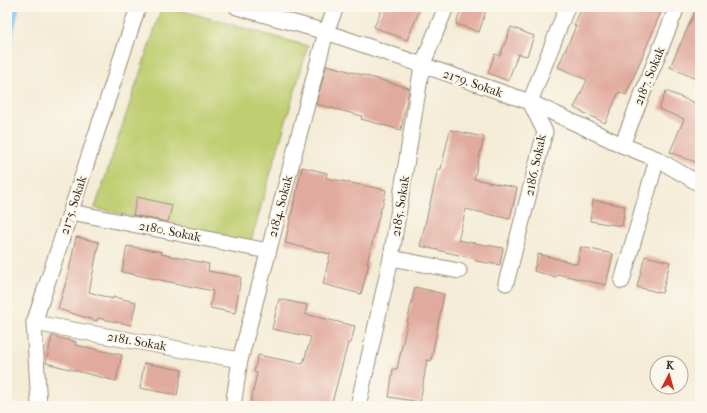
<svg xmlns="http://www.w3.org/2000/svg" width="707" height="413" font-family="'IM FELL French Canon',serif">
	<style>
		.green { fill: #bfce71; stroke: #7d7c48 }
		.lines { fill: none; stroke-linecap: round; stroke-linejoin: round }
		.stream { stroke: #74beed; stroke-width: 4.5 }
		.building { fill: #e1aa9e }
		.minor-casing { stroke: #988b7a; stroke-width: 17 }
		.minor { stroke: #fff; stroke-width: 15 }
		.labels { text-anchor: middle; dominant-baseline: central; stroke-width: 4; stroke-linejoin: round; paint-order: stroke }
		.street-label { font-size: 13px; fill: #3b2a1e; stroke: #fbf7ec }
	</style>
	<rect width="100%" height="100%" fill="#fbf7ec"/>
	<filter id="ink" filterUnits="userSpaceOnUse"><feTurbulence type="fractalNoise" baseFrequency=".025" numOctaves="2"/><feDisplacementMap in="SourceGraphic" scale="8" xChannelSelector="R" yChannelSelector="G"/><feConvolveMatrix kernelMatrix="1 2 1 2 8 2 1 2 1" color-interpolation-filters="sRGB"/></filter>
	<filter id="wash" filterUnits="userSpaceOnUse"><feTurbulence type="fractalNoise" baseFrequency=".012" numOctaves="4" result="noise"/><feDisplacementMap in="SourceGraphic" scale="16" xChannelSelector="R" yChannelSelector="G"/><feGaussianBlur stdDeviation="0.9" result="paint"/><feColorMatrix in="noise" values="0 0 0 0 0 0 0 0 0 0 0 0 0 0 0 0 0 1.4 0 .05"/><feComposite in="paint" operator="in"/></filter>
	<g filter="url(#wash)">
		<rect width="100%" height="100%" fill="#f4ecd7"/>
		<path class="green" d="M162,7H169L308,46L250,244L95,208Z"/>
		<g class="lines">
			<path class="stream" d="M7,57L17,7"/>
		</g>
		<g id="blocks">
			<g class="building">
				<path d="M383,7H421L407,40L374,27Z"/>
				<path d="M462,7H487L479,32L456,24Z"/>
				<path d="M582,7H663L626,95L619,92L605,123L574,108L587,80L558,67L576,26H574Z"/>
				<path d="M697,7H700V81L670,67Z"/>
				<path d="M511,27L534,36L527,56L518,54L508,81L488,73L495,54L500,56Z"/>
				<path d="M327,65L409,88L401,130L361,119L362,116L316,104Z"/>
				<path d="M666,91L700,105V164L670,152L684,119L659,109Z"/>
				<path d="M450,130L484,137L474,179L517,188L510,219L466,209L458,240L503,248L500,265L476,261V259L420,246L438,169H441Z"/>
				<path d="M302,167L327,173L326,178L386,190L382,208H381L367,263H369L361,294L323,284L330,254L285,243Z"/>
				<path d="M137,197L172,205L168,222L133,215Z"/>
				<path d="M593,200L625,206L622,226L590,221Z"/>
				<path d="M76,237L99,242L89,292L113,299V297L136,302L131,325L98,318L97,321L58,309L68,275Z"/>
				<path d="M127,246L162,252L161,254L209,264L208,271L241,277L235,313L210,308L213,291L122,272Z"/>
				<path d="M581,247L613,254L606,285L557,274L556,277L534,271L538,254L577,264Z"/>
				<path d="M645,256L670,262L662,293L637,287Z"/>
				<path d="M415,287L444,294L431,361L427,360L420,402L389,397L393,369H397Z"/>
				<path d="M279,299L307,305L305,314L355,326L351,343H348L331,406H250L257,373L254,372L258,355L303,364L311,337L272,329Z"/>
				<path d="M52,336L76,342L75,345L122,355L116,381L46,363Z"/>
				<path d="M144,363L182,370L177,395L140,388Z"/>
			</g>
		</g>
	</g>
	<g filter="url(#ink)">
		<use href="#blocks" fill-opacity="0" stroke="#988b7a" stroke-width="1"/>
		<g class="lines">
			<g class="minor-casing">
				<g id="minor">
					<path d="M237,7L326,32L530,102L622,145L657,159L700,184"/>
					<path d="M622,145L677,7"/>
					<path d="M71,212L268,251"/>
					<path d="M391,258L459,271"/>
					<path d="M622,281L657,159"/>
					<path d="M506,283L545,132L530,102L567,7"/>
					<path d="M34,323L240,360"/>
					<path d="M39,406L34,323L138,7"/>
					<path d="M233,406L240,360L326,32L336,7"/>
					<path d="M358,406L391,258L422,66L446,7"/>
				</g>
			</g>
			<use href="#minor" class="minor"/>
		</g>
	</g>
	<g class="labels">
		<g class="street-label">
			<text transform="translate(649 76) rotate(-68)">2187. Sokak</text>
			<text transform="translate(473 83) rotate(19)">2179. Sokak</text>
			<text transform="translate(535 165) rotate(-78)">2186. Sokak</text>
			<text transform="translate(73 205) rotate(-72)">2175. Sokak</text>
			<text transform="translate(280 206) rotate(-75)">2184. Sokak</text>
			<text transform="translate(400 206) rotate(-81)">2185. Sokak</text>
			<text transform="translate(170 231) rotate(11)">2180. Sokak</text>
			<text transform="translate(137 341) rotate(10)">2181. Sokak</text>
		</g>
	</g>
	<rect width="707" height="413" fill="none" stroke="#fbf7ec" stroke-width="24"/>
	<g transform="translate(669 375) rotate(6)"><circle r="19" fill="#fbf7ec" stroke="#aea59a"/>
	<path d="M0-3L7 15L0 10L-7 15Z" fill="#c8321e"/>
	<text y="-6" font-size="11" font-weight="bold" text-anchor="middle" fill="#3b2a1e">K</text>
	</g>
</svg>
